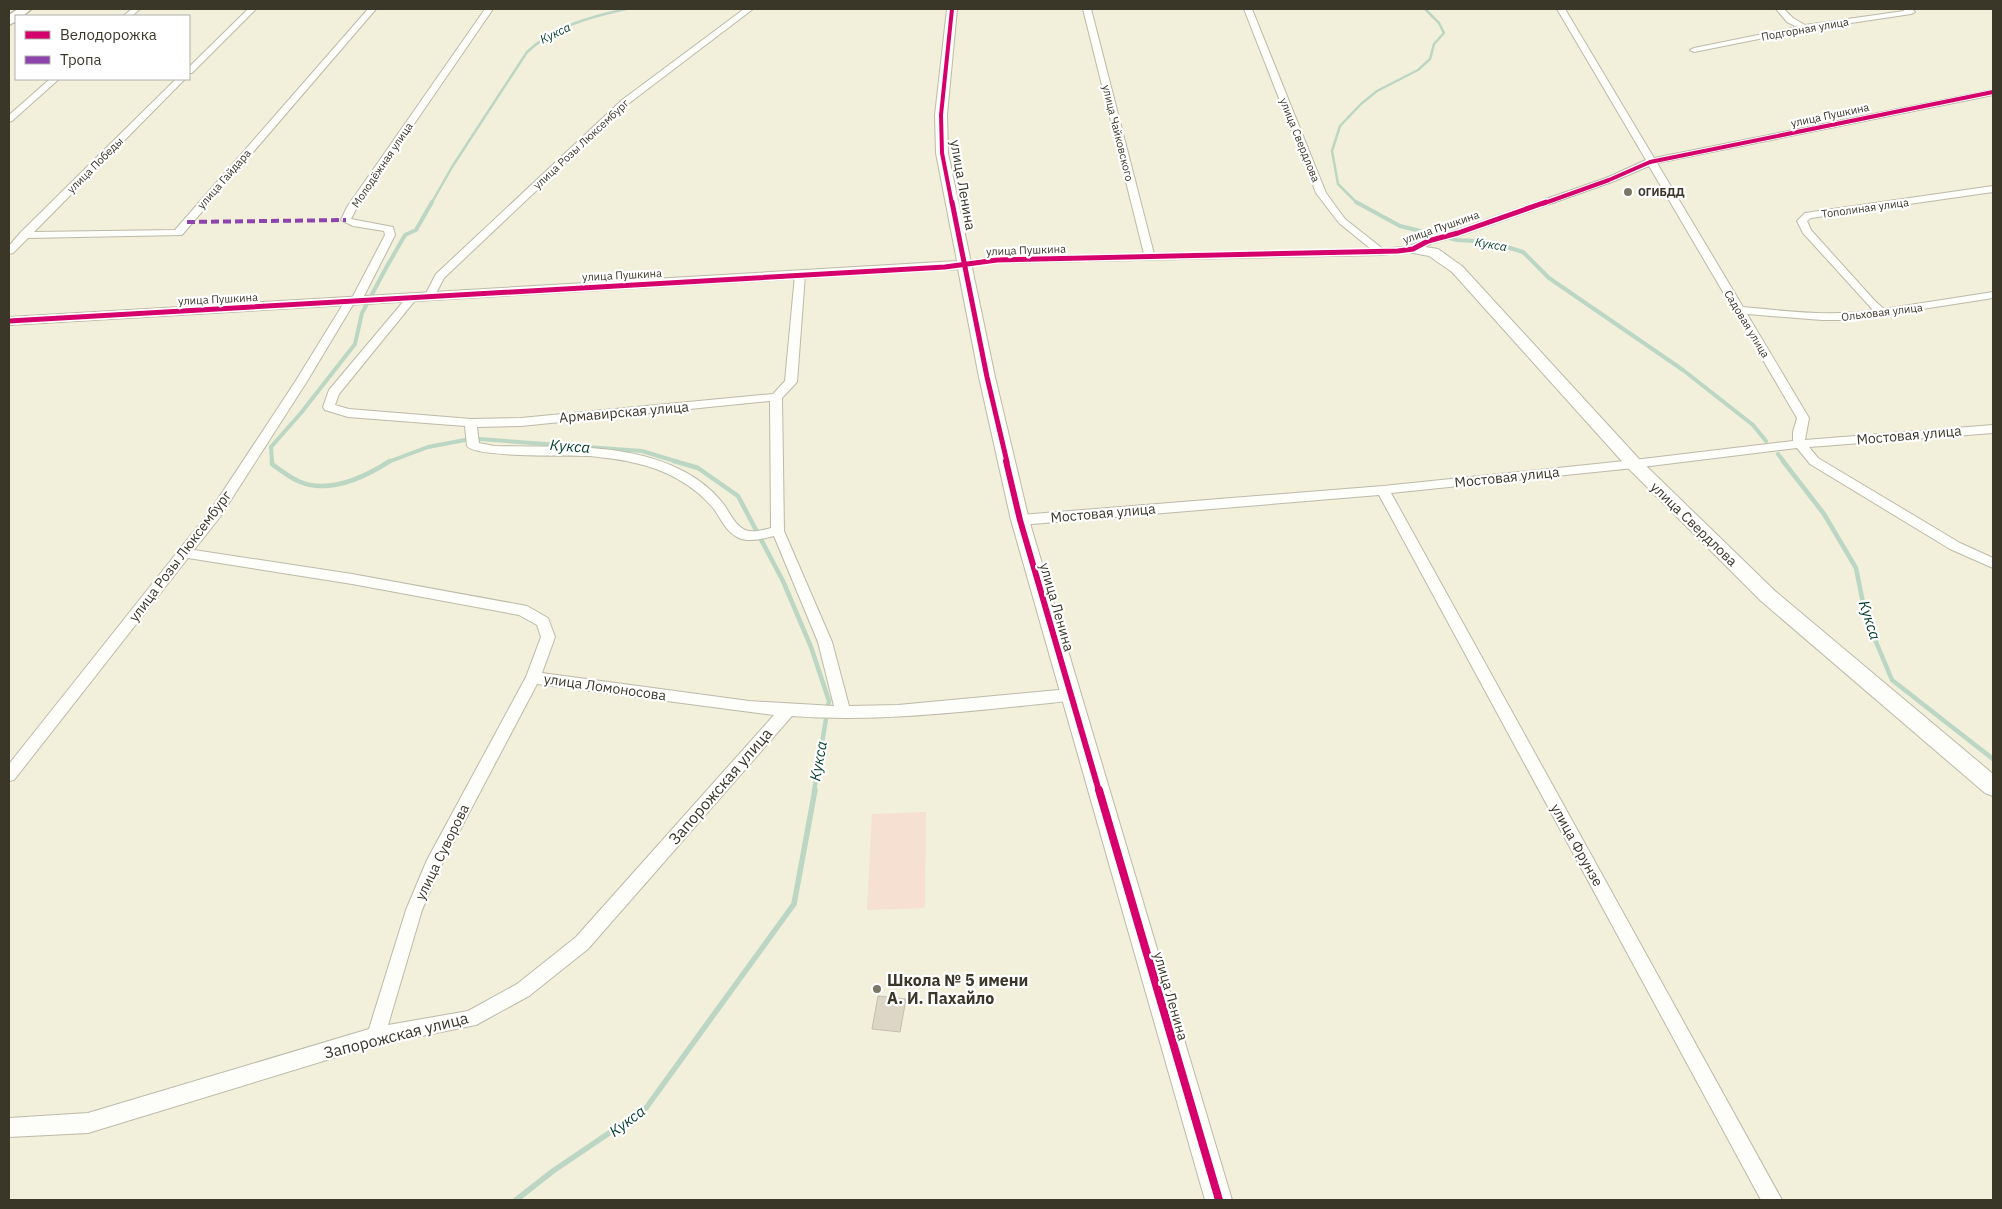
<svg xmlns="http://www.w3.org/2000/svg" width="2002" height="1209" font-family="'IBM Plex Sans',sans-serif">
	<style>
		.green { fill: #f5e0d2 }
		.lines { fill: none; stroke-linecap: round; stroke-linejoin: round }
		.stream-far3 { stroke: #bbd7c4; stroke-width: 2.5 }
		.stream-far2 { stroke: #bbd7c4; stroke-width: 4 }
		.stream-far1 { stroke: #bbd7c4; stroke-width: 4.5 }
		.stream { stroke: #bbd7c4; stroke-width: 5.5 }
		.building { fill: #ddd6c7; stroke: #c4beaf }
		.street-casing { stroke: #bcbaa9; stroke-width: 2 }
		.secondary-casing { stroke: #bcbaa9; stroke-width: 2 }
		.primary-casing { stroke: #bcbaa9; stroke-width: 3 }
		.street { fill: #fdfdf9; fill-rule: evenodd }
		.secondary { fill: #fdfdf9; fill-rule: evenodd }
		.primary { fill: #fdfdf9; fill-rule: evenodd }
		.quiet { stroke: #8e44ad; stroke-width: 4; stroke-dasharray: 8 4; stroke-linecap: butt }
		.cycleway-far3-casing { stroke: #fff; stroke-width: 5.5 }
		.cycleway-far2-casing { stroke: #fff; stroke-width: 8 }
		.cycleway-far1-casing { stroke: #fff; stroke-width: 9 }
		.cycleway-casing { stroke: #fff; stroke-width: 11 }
		.cycleway-far3 { stroke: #d6006c; stroke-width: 4 }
		.cycleway-far2 { stroke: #d6006c; stroke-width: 5 }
		.cycleway-far1 { stroke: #d6006c; stroke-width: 6 }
		.cycleway { stroke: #d6006c; stroke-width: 8 }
		.poi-dot { fill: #7a7767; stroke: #fff; stroke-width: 2 }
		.labels { text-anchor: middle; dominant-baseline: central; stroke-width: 4.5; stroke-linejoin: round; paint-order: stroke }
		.far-street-label { font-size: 11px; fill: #3a3729; stroke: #fff }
		.far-poi-label { font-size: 11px; font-weight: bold; fill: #3a3729; stroke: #fff; text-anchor: start }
		.far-water-label { font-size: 12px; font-style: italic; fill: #003b29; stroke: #fff }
		.street-label { font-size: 14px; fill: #3a3729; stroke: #fff }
		.water-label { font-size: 15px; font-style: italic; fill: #003b29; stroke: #fff }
		.near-street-label { font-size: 16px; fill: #3a3729; stroke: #fff }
		.near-poi-label { font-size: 16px; font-weight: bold; fill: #3a3729; stroke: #fff; text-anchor: start }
	</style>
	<rect width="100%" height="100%" fill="#f2efda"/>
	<path class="green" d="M926,812L925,908L867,910L872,814Z"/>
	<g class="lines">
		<g class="stream-far3">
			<path d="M431,204L452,167L527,52C555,26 590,17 626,9"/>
			<path d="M1358,204L1338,184L1332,151L1340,126L1361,104L1377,91L1418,70L1430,59L1434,44L1444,33L1439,23L1425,9"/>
		</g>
		<g class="stream-far2">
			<path d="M1356,202L1400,226L1457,240L1491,242L1523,252L1549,278L1683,370L1753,425L1766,441"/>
			<path d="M479,439L642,451L678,462"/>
			<path d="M1778,454L1784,462"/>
			<path d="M272,462L271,447L301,413L355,344L362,313L386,268L405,235L416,230L432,202"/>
			<path d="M388,462L428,447L465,440"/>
		</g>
		<g class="stream-far1">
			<path d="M272,461V464C280,470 289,477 298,481C328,495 365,477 390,461"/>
			<path d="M674,461L698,468L738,496L783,581L811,647L829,701L814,791"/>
			<path d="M1783,461L1824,514L1856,568L1866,618L1892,680L1993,759"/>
		</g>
		<path class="stream" d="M516,1200L553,1171L646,1108L794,904L815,790"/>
	</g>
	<path class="building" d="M878,996L906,999L900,1032L872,1029Z"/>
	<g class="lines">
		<g class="street-casing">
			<g id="street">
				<path d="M132,9H140L132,16H123Z"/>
				<path d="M248,9H256L192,73H189V67Z"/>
				<path d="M368,9H376L182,235L28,238L13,253L9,254V246L20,233L176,79H185L34,232L175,230Z"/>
				<path d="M485,9H493L357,207L351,219L393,227L395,235L362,300L361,302L354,303L306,383L220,517L194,550L352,574L527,606L548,618L555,637L542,673L749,701L834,706L818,642L774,536C761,539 749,543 737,537C725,531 721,518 713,508C694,485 664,469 635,463C621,459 605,458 590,456C570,455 476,458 467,446L465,426L348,417L325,410L323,407L329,390L408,296L412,295L417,298L339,394L335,405L349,409L471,419L521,418L773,394L785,381L795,275L800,272L805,275L797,382L782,398L784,531L832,642L849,706L898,705L1069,689L1074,691L1076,695L1074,699L1069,701C977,710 884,723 792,716L588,949L529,996L476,1025L376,1045L88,1133L9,1137V1118L88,1113L369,1029L406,910L427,860L526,677L541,637L537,625L519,615L352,584L188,558L14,780L9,781V764L210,511L295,382L345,301L346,299L352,298L385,235L384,231L353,226L341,220L347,207ZM770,401L771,528C763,530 754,533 745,530C733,524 729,510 721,501C712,490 698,479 685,472C628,441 557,448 494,446L479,443L477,427L521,426ZM537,684L774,715L576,937L517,984L468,1011L388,1025L422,910L440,868Z"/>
				<path d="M744,9H753L628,104L444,278L433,299H425L424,297L436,274L622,100Z"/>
				<path d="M1083,9H1091L1154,254L1371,249L1339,223L1316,193L1244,9H1252L1326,193L1345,219L1383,249L1411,246L1424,239L1454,231L1606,178L1646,160L1557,9H1565L1654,158L1993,90V95L1657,163L1743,307C1786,311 1830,317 1873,310L1803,233L1797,221L1805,213L1993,186V192L1811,218L1807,221L1811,230L1875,301L1884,309L1993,292V298L1852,320H1822L1747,314L1809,418L1805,440L1993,425V433L1809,447L1818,458L1960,543L1993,558V568L1950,549L1810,464L1797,448L1634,468L1391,493L1782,1200H1761L1379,495L1020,525L1015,523L1014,520L1015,517L1020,515L1383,486L1634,460L1793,441V432L1797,418L1649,166L1612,182L1462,235L1432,243L1417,251L1381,255L997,263L961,266L960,264L961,262L997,257L1144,254Z"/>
				<path d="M1776,9H1784L1793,18L1805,25L1904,11L1903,9H1912L1915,12L1911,14L1804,30L1694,52L1690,50L1694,48L1797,27L1787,22Z"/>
				<path d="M50,79H59L12,121L9,122V115Z"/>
			</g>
		</g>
		<g class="secondary-casing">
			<g id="secondary">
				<path d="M947,9H957L947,115L948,153L995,377L1029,520L1232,1200H1205L1011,520L979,377L958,269L9,325V317L957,261L936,153L935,115Z"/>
				<path d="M1413,245L1438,249L1462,266L1640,460L1775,591L1993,774V796L1985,793L1761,601L1628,468L1452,272L1429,256L1408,252L1406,249L1408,246Z"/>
			</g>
		</g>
		<g class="primary-casing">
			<path id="primary" d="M18,9H31L23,16H16V21L9,25V15Z"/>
		</g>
		<use href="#street" class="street"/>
		<use href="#secondary" class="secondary"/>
		<use href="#primary" class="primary"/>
		<path class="quiet" d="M187,222L346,220"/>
		<g class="cycleway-far3-casing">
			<g id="cycleway-far3">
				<path d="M952,9L941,115L942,153L952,204"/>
				<path d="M1542,204L1609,180L1650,162L1993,92"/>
			</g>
		</g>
		<g class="cycleway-far2-casing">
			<g id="cycleway-far2">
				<path d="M952,202L987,377L1007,462"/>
				<path d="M9,321L945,267L997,260L1398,251L1413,249L1428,241L1458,233L1546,202"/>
			</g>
		</g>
		<g class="cycleway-far1-casing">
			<path id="cycleway-far1" d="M1006,461L1020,520L1099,791"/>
		</g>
		<g class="cycleway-casing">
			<path id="cycleway" d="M1099,790L1219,1200"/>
		</g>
		<use href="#cycleway-far3" class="cycleway-far3"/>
		<use href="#cycleway-far2" class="cycleway-far2"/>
		<use href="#cycleway-far1" class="cycleway-far1"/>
		<use href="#cycleway" class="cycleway"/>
	</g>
	<g class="poi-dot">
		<circle cx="1628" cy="192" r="5"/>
		<circle cx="877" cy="989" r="5"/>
	</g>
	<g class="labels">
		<g class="far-street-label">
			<text transform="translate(1805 29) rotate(-10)">Подгорная улица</text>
			<text transform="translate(1830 115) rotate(-12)">улица Пушкина</text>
			<text transform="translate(1118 133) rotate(76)">улица Чайковского</text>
			<text transform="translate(1300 140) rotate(68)">улица Свердлова</text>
			<text transform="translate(581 144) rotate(-43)">улица Розы Люксембург</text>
			<text transform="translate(95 165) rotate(-45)">улица Победы</text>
			<text transform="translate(382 165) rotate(-56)">Молодёжная улица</text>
			<text transform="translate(224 179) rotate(-49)">улица Гайдара</text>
			<text transform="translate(1865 208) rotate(-8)">Тополиная улица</text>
			<text transform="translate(1441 227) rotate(-19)">улица Пушкина</text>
			<text transform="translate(1026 250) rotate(-2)">улица Пушкина</text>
			<text transform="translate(622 275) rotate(-3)">улица Пушкина</text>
			<text transform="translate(218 299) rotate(-3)">улица Пушкина</text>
			<text transform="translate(1882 312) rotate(-7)">Ольховая улица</text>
			<text transform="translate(1747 324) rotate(59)">Садовая улица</text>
		</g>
		<g class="far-poi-label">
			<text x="1638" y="192">ОГИБДД</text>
		</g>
		<g class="far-water-label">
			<text transform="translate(555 33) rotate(-26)">Кукса</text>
			<text transform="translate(1491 244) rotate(10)">Кукса</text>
		</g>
		<g class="street-label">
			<text transform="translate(963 185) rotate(80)">улица Ленина</text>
			<text transform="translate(624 412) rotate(-5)">Армавирская улица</text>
			<text transform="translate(1909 435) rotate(-5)">Мостовая улица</text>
			<text transform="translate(1507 477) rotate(-6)">Мостовая улица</text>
			<text transform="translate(1103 513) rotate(-5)">Мостовая улица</text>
			<text transform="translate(1694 524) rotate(44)">улица Свердлова</text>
			<text transform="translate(180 556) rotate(-53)">улица Розы Люксембург</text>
			<text transform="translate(1057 607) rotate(74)">улица Ленина</text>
			<text transform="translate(605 687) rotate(8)">улица Ломоносова</text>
			<text transform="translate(1577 845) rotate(61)">улица Фрунзе</text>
			<text transform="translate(442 852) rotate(-64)">улица Суворова</text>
			<text transform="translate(1171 996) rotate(74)">улица Ленина</text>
		</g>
		<g class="water-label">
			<text transform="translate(570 446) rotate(4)">Кукса</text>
			<text transform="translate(1870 620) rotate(72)">Кукса</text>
			<text transform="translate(818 761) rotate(-80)">Кукса</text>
			<text transform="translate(627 1121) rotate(-37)">Кукса</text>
		</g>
		<g class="near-street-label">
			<text transform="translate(720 786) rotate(-49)">Запорожская улица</text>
			<text transform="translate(396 1035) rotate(-14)">Запорожская улица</text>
		</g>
		<g class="near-poi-label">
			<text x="887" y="980">Школа № 5 имени<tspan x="887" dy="18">А. И. Пахайло</tspan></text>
		</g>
	</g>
	<rect width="2002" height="1209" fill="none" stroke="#3a3729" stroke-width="20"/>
	<rect x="15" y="15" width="175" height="65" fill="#ffffff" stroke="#b0afa9"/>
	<rect x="25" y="31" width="25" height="8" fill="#d6006c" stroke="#b0afa9"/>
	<text x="60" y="40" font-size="15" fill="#3a3729">Велодорожка</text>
	<rect x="25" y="56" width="25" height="8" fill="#8e44ad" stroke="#b0afa9"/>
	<text x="60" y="65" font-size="15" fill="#3a3729">Тропа</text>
</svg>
